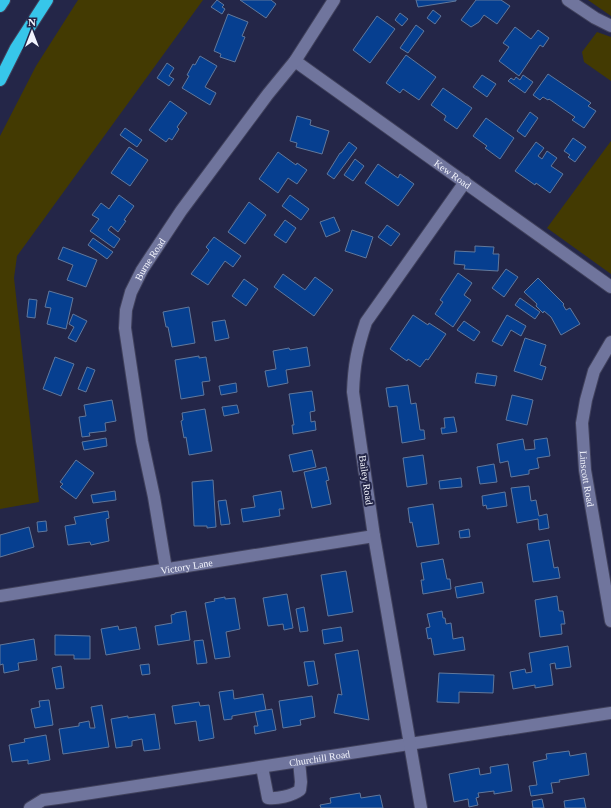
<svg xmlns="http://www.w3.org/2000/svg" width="611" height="808" font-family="Georgia,serif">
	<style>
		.green { fill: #433a02 }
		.building { fill: #063f90; stroke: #61789c }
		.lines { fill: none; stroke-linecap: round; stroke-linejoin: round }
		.minor-casing { stroke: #40415c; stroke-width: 14 }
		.highway-casing { stroke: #40415c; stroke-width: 14 }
		.minor { stroke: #70759d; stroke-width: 12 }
		.highway { stroke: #37c6ea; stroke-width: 12 }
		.labels { text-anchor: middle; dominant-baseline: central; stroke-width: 4; stroke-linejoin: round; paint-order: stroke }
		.street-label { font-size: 10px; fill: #f2f4fd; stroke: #242648 }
	</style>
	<rect width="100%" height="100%" fill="#242648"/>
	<g class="green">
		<path d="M78,0H203L17,256L14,278L39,502L0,509V136L36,66Z"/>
		<path d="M588,0H611V16Z"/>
		<path d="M597,32L611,37V81L584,62L582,52Z"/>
		<path d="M611,141V274L547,228Z"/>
	</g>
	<g class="building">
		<path d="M217,0L224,5L222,7L225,9L222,14L211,7Z"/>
		<path d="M240,0H271L276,4L266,18Z"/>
		<path d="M416,0H456V1L418,7Z"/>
		<path d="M476,0H501L510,6L497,24L484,15L479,22L471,27L461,20Z"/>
		<path d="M433,10L441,16L435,24L427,18Z"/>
		<path d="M400,13L408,19L402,26L395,20Z"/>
		<path d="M228,14L248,22L242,36L245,37L235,62L220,57L221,54L214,51Z"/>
		<path d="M377,16L395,29L370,63L353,50Z"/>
		<path d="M416,25L424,31L408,53L400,48Z"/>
		<path d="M515,27L531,39L538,30L549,38L543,47L540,45L519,76L499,61L509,47L503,43Z"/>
		<path d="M406,55L436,77L419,100L403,89L400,93L386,83Z"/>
		<path d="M200,56L217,66L205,87L216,93L210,105L182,88L189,76L187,75L193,64L195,65Z"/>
		<path d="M167,63L174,68L169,76L174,79L169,86L157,78Z"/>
		<path d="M548,74L591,103L588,106L596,111L584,128L572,120L575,117L549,99L548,100L543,97L540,100L533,95Z"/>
		<path d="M482,75L496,84L487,97L473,87Z"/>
		<path d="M523,75L533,82L525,93L508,81L511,78L514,80L516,77L520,80Z"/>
		<path d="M443,88L472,108L457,129L444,120L446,116L431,105Z"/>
		<path d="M170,101L187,113L177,127L179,129L172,140L169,138L166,142L149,130Z"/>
		<path d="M530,112L538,118L525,137L517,131Z"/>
		<path d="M297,116L311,120L310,125L329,131L322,154L296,147L297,143L290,141Z"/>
		<path d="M486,118L514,138L500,159L485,148L487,146L473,136Z"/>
		<path d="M125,128L142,140L137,147L120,135Z"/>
		<path d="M573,138L586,147L575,162L568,157L570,155L564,151Z"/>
		<path d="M349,142L357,148L334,179L327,174L340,153H341Z"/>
		<path d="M536,142L544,148L538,156L542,159L547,151L557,158L551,166L563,174L550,193L536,183L535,185L515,171Z"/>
		<path d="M129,147L148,160L130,186L111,173Z"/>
		<path d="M278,152L296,165L297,163L307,170L297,184L288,178L278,193L259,179Z"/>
		<path d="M355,159L364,166L353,181L344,175Z"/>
		<path d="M378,164L398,178L400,174L414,184L398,206L365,183Z"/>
		<path d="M119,195L134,206L124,220L126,221L118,232L111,226L108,230L120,239L114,248L90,231L99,219L92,215L101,203L109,209Z"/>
		<path d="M290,195L309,209L301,220L282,206Z"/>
		<path d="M249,202L266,215L245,244L228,232Z"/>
		<path d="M334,217L340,231L326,237L320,222Z"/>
		<path d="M285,220L296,228L286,243L274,235Z"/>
		<path d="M387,225L400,234L391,246L378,237Z"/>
		<path d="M352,230L373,237L366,258L345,251Z"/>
		<path d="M214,237L241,256L233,267L225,261L208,285L191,274L209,250L206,247Z"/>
		<path d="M93,238L113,252L107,259L88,245Z"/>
		<path d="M475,246L494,247L493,254H499L498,271L464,269L465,265L454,264L455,251L475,252Z"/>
		<path d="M63,247L97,260L86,287L67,280L73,265L58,259Z"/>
		<path d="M506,269L518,277L504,297L492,288Z"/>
		<path d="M458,273L472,283L464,295L471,300L453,327L435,314L443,302L440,300Z"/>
		<path d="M283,274L305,290L315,277L333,290L314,316L274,287Z"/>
		<path d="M538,278L564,304L563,305L566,310L570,308L580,324L561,335L551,317L544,311L543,313L536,306L537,304L524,292Z"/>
		<path d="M244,279L258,289L246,306L232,296Z"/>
		<path d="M49,291L73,298L66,329L47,324L51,308L45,307Z"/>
		<path d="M520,298L540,312L535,319L515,305Z"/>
		<path d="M29,299L37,300L35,318L27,317Z"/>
		<path d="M189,307L195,343L172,347L168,327H166L163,312Z"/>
		<path d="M73,314L87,321L76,342L68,338L74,327L69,324Z"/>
		<path d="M413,315L428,325L429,323L446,334L428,360L426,359L420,367L408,359L407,361L390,349Z"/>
		<path d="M507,315L526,326L521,336L511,330L502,346L492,341Z"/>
		<path d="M225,320L229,338L215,341L212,322Z"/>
		<path d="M464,321L480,332L474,341L457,330Z"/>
		<path d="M525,338L546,345L540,365L546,367L542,380L514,371Z"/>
		<path d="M307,347L310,366L286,370L288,383L268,387L265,371L276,369L273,351L289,348L290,350Z"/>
		<path d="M199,356V358L206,357L210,381L202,382L204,395L181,399L175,360Z"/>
		<path d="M55,357L74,364L61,396L43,389Z"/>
		<path d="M87,367L95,370L86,392L78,389Z"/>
		<path d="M477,373L497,376L495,386L475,383Z"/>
		<path d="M236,383L237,392L221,395L219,386Z"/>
		<path d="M408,385L411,404L416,403L420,430H424L425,439L402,443L397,406L389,407L386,388Z"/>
		<path d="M312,391L315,411L310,412L311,422L315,421L316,430L293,434L292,425H294L289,394Z"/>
		<path d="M512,395L533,400L527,425L506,420Z"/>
		<path d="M112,400L116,421L105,423L106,431L89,433L90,436L82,437L79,417L86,416L84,405Z"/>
		<path d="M237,405L239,413L224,416L222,407Z"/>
		<path d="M205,409L212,451L189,455L186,437L184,438L181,421L183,420L182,413Z"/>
		<path d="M454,417L457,432L442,434L441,428H445L444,418Z"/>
		<path d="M106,438L107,446L84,450L82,442Z"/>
		<path d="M547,438L550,456L537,458L539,468L529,470V474L511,477L508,461L500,463L497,444L523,439L525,450L535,449L534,440Z"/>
		<path d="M312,450L316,467L293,472L289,455Z"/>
		<path d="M423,455L427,484L407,487L403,458Z"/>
		<path d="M76,460L94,473L76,499L60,487L63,484L60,482Z"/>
		<path d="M494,464L497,482L480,484L477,467Z"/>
		<path d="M326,467L329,480L326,481L331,504L312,508L304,472Z"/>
		<path d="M461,478L462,487L440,489L439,481Z"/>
		<path d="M213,480L216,527L207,528V526H194L192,482Z"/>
		<path d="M529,486L531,501L536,500L539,516L547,514L549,528L539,530L538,519L517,523L511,488Z"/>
		<path d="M115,491L116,500L93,503L91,495Z"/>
		<path d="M281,491L284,509H279L280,516L243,522L241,509L255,507L253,496Z"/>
		<path d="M505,492L507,506L487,509L486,505L483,506L482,496Z"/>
		<path d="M226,500L230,524L221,525L218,501Z"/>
		<path d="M433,504L439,544L417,547L412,522L410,523L408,508Z"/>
		<path d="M108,511L109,518L106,519L109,541L91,545L90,542L68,545L65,526L76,524L74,517Z"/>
		<path d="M46,521L47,531L38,532L37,522Z"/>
		<path d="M29,527L34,547L0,557V535Z"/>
		<path d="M469,529L470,537L460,538L459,531Z"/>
		<path d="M549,540L554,568L558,567L560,578L533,582L527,544Z"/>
		<path d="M443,559L447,579H450L451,589L423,594L421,580H424L421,563Z"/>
		<path d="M346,571L353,612L328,616L321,575Z"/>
		<path d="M482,582L484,593L457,598L455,587Z"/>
		<path d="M287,594L293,628L284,630L283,624L268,626L263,598Z"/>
		<path d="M557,596L559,611H563L565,624H561L562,634L540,637L535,600Z"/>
		<path d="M225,597V599L235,598L240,629L226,632L230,657L215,659L205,603L215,601L214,599Z"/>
		<path d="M304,607L308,631L300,632L296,609Z"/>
		<path d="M186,611L190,640L158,645L155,626L172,623L171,615L175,614V613Z"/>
		<path d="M442,611L443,618H445L446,624L451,623L453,639L463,637L465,650L434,655L431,638L428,639L426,628L430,627L427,614Z"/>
		<path d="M118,626L119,630L136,627L140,649L106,655L101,629Z"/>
		<path d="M341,627L343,641L324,644L322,630Z"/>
		<path d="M55,635L90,636V659H74V655H55Z"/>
		<path d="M34,639L37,660L18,663L19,670L4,673L3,664L0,665V645Z"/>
		<path d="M203,640L207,663L197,664L194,641Z"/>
		<path d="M568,646L571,667L556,669L555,663L550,664L553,685L535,688V685L513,689L510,672L525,669L526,673L532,672L529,653Z"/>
		<path d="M358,650L369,720L334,713L338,694L342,695L335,654Z"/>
		<path d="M314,661L318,684L308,686L304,662Z"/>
		<path d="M149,664L150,674L142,675L140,665Z"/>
		<path d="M61,666L64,688L56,689L52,668Z"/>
		<path d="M439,673L494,675L493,693L459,692V703L437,702Z"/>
		<path d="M233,690L234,699L263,694L266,710L232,716V719L224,720L219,692Z"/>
		<path d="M312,696L315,717L300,720L301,725L283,728L279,701Z"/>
		<path d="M49,700L53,725L35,728L31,709L40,707L39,701Z"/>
		<path d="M199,702L200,706L209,705L214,738L199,741L196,721L175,724L172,706Z"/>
		<path d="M102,705L109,747L63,754L59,729L79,726V723L89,721L90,728H95L91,707Z"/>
		<path d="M272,709L276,730L255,734L254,726H258L255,712Z"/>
		<path d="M155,714L160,749L144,751L142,739L132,741V746L116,748L111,719L128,716V718Z"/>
		<path d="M46,735L50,760L28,764V760L12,762L9,745L25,742L24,739Z"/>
		<path d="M569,751L570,756L586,753L589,775L559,780L560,782L551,783L553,793L531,796L529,786L537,785L533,762L547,759L546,754Z"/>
		<path d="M508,764L512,791L494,794V791L478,793L479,797L476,798L478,805L469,807L468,799L454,802L449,774L479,768L480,775L491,773L490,767Z"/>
		<path d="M360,793L361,798L380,795L383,808H321L320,805L331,803L330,798Z"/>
		<path d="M584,798L586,808H565L564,801Z"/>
		<path d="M542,799L544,808H533L532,801Z"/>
	</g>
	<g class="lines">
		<g class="minor-casing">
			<g id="minor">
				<path d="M568,0L595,18L611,26"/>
				<path id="s1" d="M295,61L611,287"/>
				<path id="s2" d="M611,342L594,371L586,400L582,423L585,470L611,621"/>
				<path id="s3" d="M166,569L154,497L142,441L125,328L126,310L131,292L142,270L181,211L268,94L295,61L334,0"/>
				<path id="s4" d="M0,596L374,536"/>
				<path d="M262,767L268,798C277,799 292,796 300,790L301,782L299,761"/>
				<path id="s5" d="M30,808L43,800L65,797L611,713"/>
				<path d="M421,808L374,536L353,392C354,365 357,349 366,322L465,182"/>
			</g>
		</g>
		<g class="highway-casing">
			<g id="highway">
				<path d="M0,6L4,0"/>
				<path d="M0,80L16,48L47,0"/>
			</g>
		</g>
		<use href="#minor" class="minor"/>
		<use href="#highway" class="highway"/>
	</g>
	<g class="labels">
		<g class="street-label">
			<text stroke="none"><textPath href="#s1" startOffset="194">Kew Road</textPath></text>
			<text stroke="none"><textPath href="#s3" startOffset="319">Burne Road</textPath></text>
			<text stroke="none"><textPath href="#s2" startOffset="143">Linscott Road</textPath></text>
			<text transform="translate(366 480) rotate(82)">Bailey Road</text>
			<text stroke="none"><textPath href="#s4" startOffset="189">Victory Lane</textPath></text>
			<text stroke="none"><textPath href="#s5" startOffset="295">Churchill Road</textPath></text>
		</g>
	</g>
	<g transform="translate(32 32)" stroke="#242648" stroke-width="3" paint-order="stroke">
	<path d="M0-3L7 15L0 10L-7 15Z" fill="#f2f4fd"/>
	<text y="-6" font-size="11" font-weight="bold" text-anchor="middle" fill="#f2f4fd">N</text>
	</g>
</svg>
